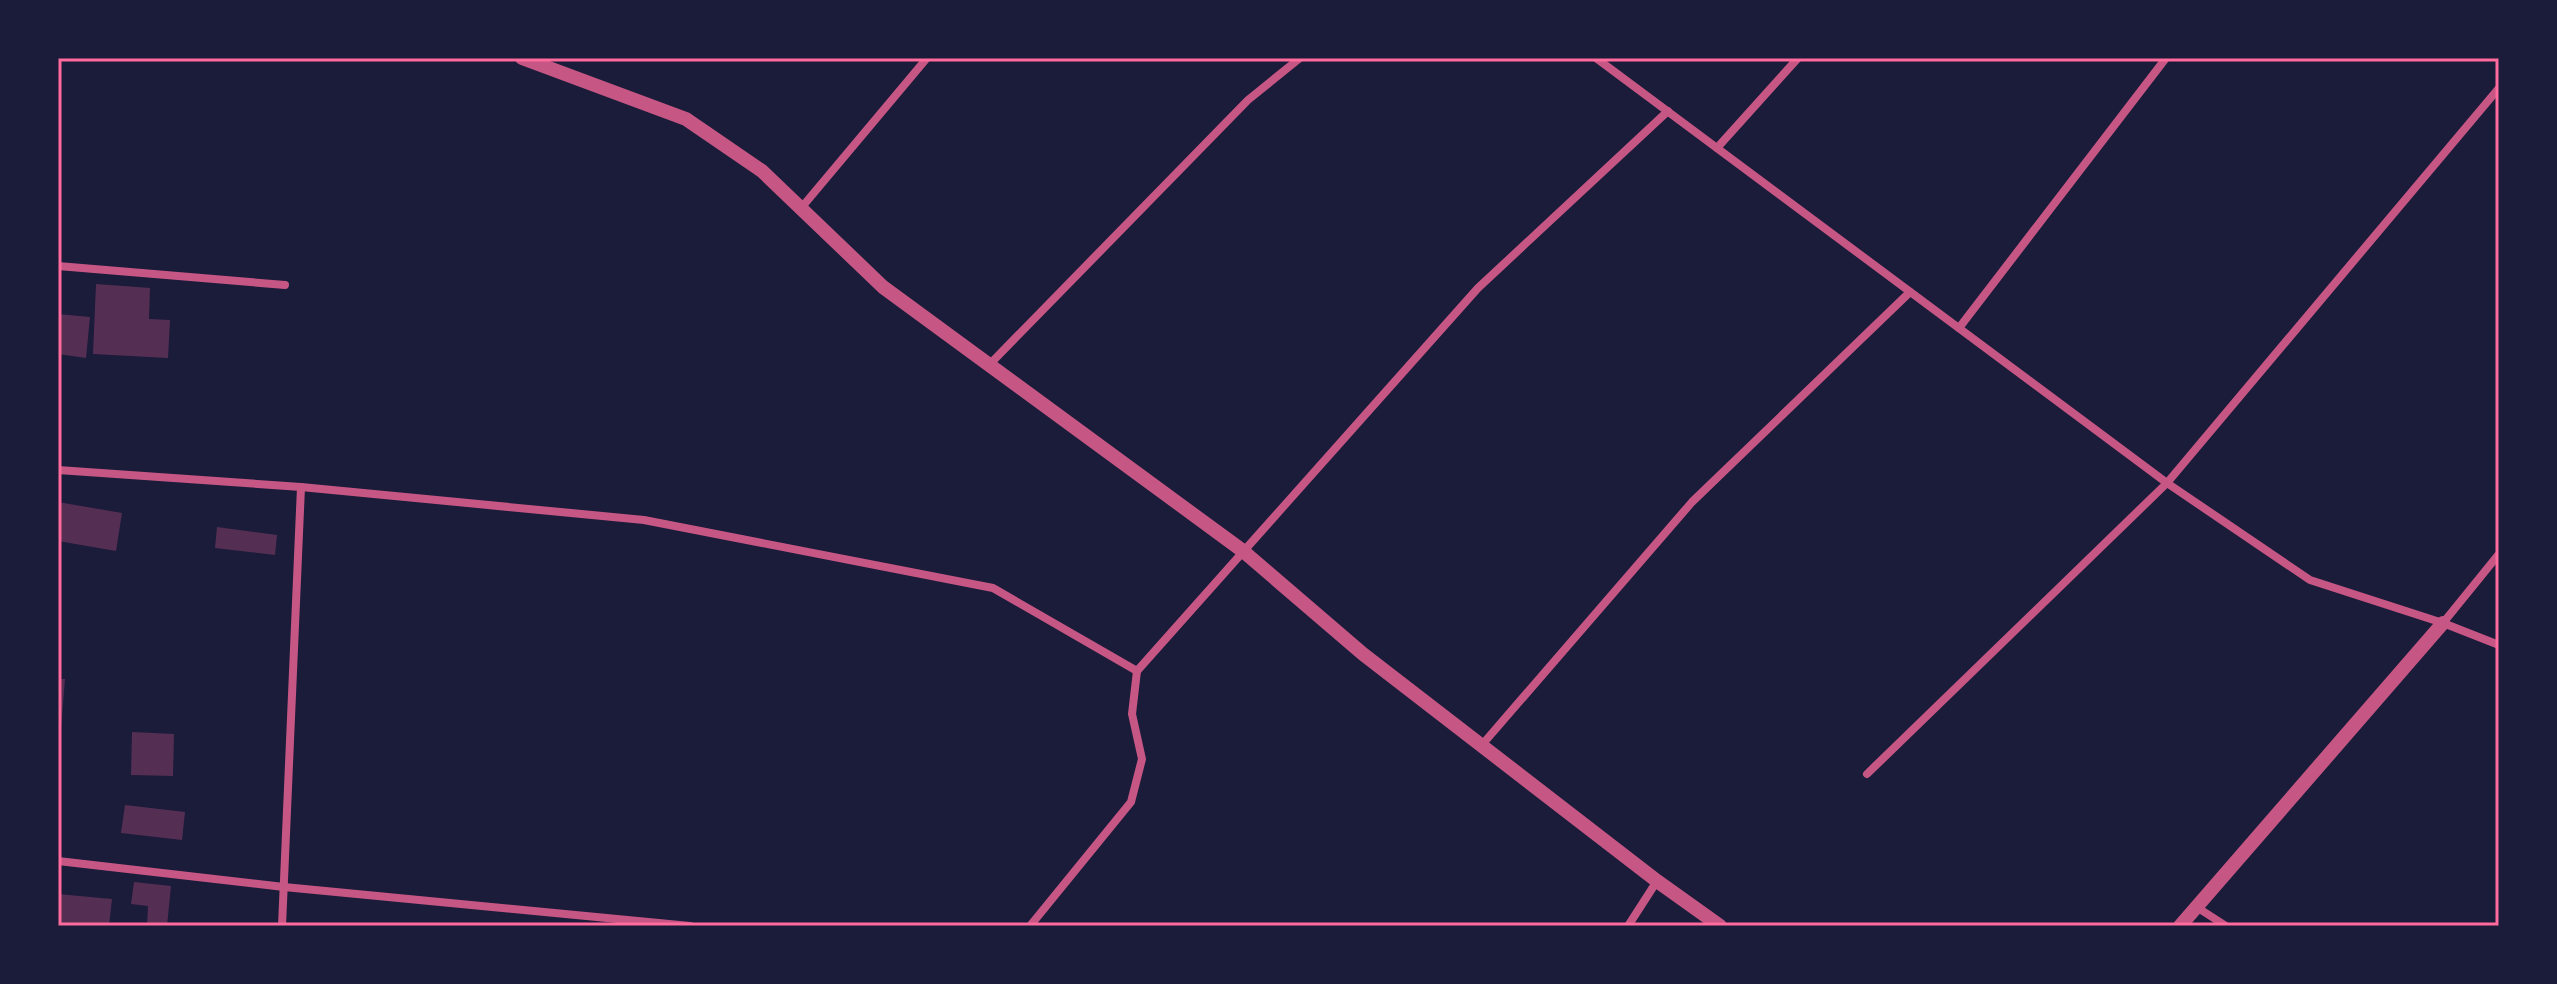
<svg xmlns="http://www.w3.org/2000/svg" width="2557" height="984" font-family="'Public Sans',sans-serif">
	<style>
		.building { fill: #542f53 }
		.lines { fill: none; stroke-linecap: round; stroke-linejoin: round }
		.minor { stroke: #c65784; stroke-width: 8 }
		.tertiary { stroke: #c65784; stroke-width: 14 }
		.neatline { fill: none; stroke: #ff6b9d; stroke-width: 3 }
	</style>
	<rect width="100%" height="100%" fill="#1b1b3a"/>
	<g class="building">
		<path d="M96,284L150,288L149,319L170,320L168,358L93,354Z"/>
		<path d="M58,314L90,317L86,358L58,354Z"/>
		<path d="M58,502L122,513L116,551L58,541Z"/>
		<path d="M217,527L277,535L275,555L215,548Z"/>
		<path d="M58,679H65L60,742H58Z"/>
		<path d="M132,732L174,734L173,776L131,775Z"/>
		<path d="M125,805L185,812L182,840L121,833Z"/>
		<path d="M134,882L171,886L167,926H147L148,906L131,904Z"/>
		<path d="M58,894L112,899L109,926H58Z"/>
	</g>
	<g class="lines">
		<g class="minor">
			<path d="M1596,58L2167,483L2310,580L2443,623L2499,645"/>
			<path d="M1717,148L1798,58"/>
			<path d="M802,207L927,58"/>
			<path d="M58,266L285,285"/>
			<path d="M1959,328L2166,58"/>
			<path d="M989,365L1248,100L1300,58"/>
			<path d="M58,470L301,487L644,520L993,588L1137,671"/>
			<path d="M2443,623L2499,554"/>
			<path d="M1481,746L1692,502L1910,292"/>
			<path d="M1867,774L2167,483L2499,88"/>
			<path d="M58,861L284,887L690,926"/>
			<path d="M2198,908L2226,926"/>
			<path d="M282,926L301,487"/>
			<path d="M1030,926L1131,802L1142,759L1132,714L1137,671L1478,288L1668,111"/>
			<path d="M1628,926L1657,881"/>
		</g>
		<g class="tertiary">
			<path d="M522,58L686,119L762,171L883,287L1243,551L1363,654L1657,881L1720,926"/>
			<path d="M2180,926L2443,623"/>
		</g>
	</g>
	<rect width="2557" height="984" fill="none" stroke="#1b1b3a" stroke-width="120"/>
	<rect x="60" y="60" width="2437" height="864" class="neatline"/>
</svg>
